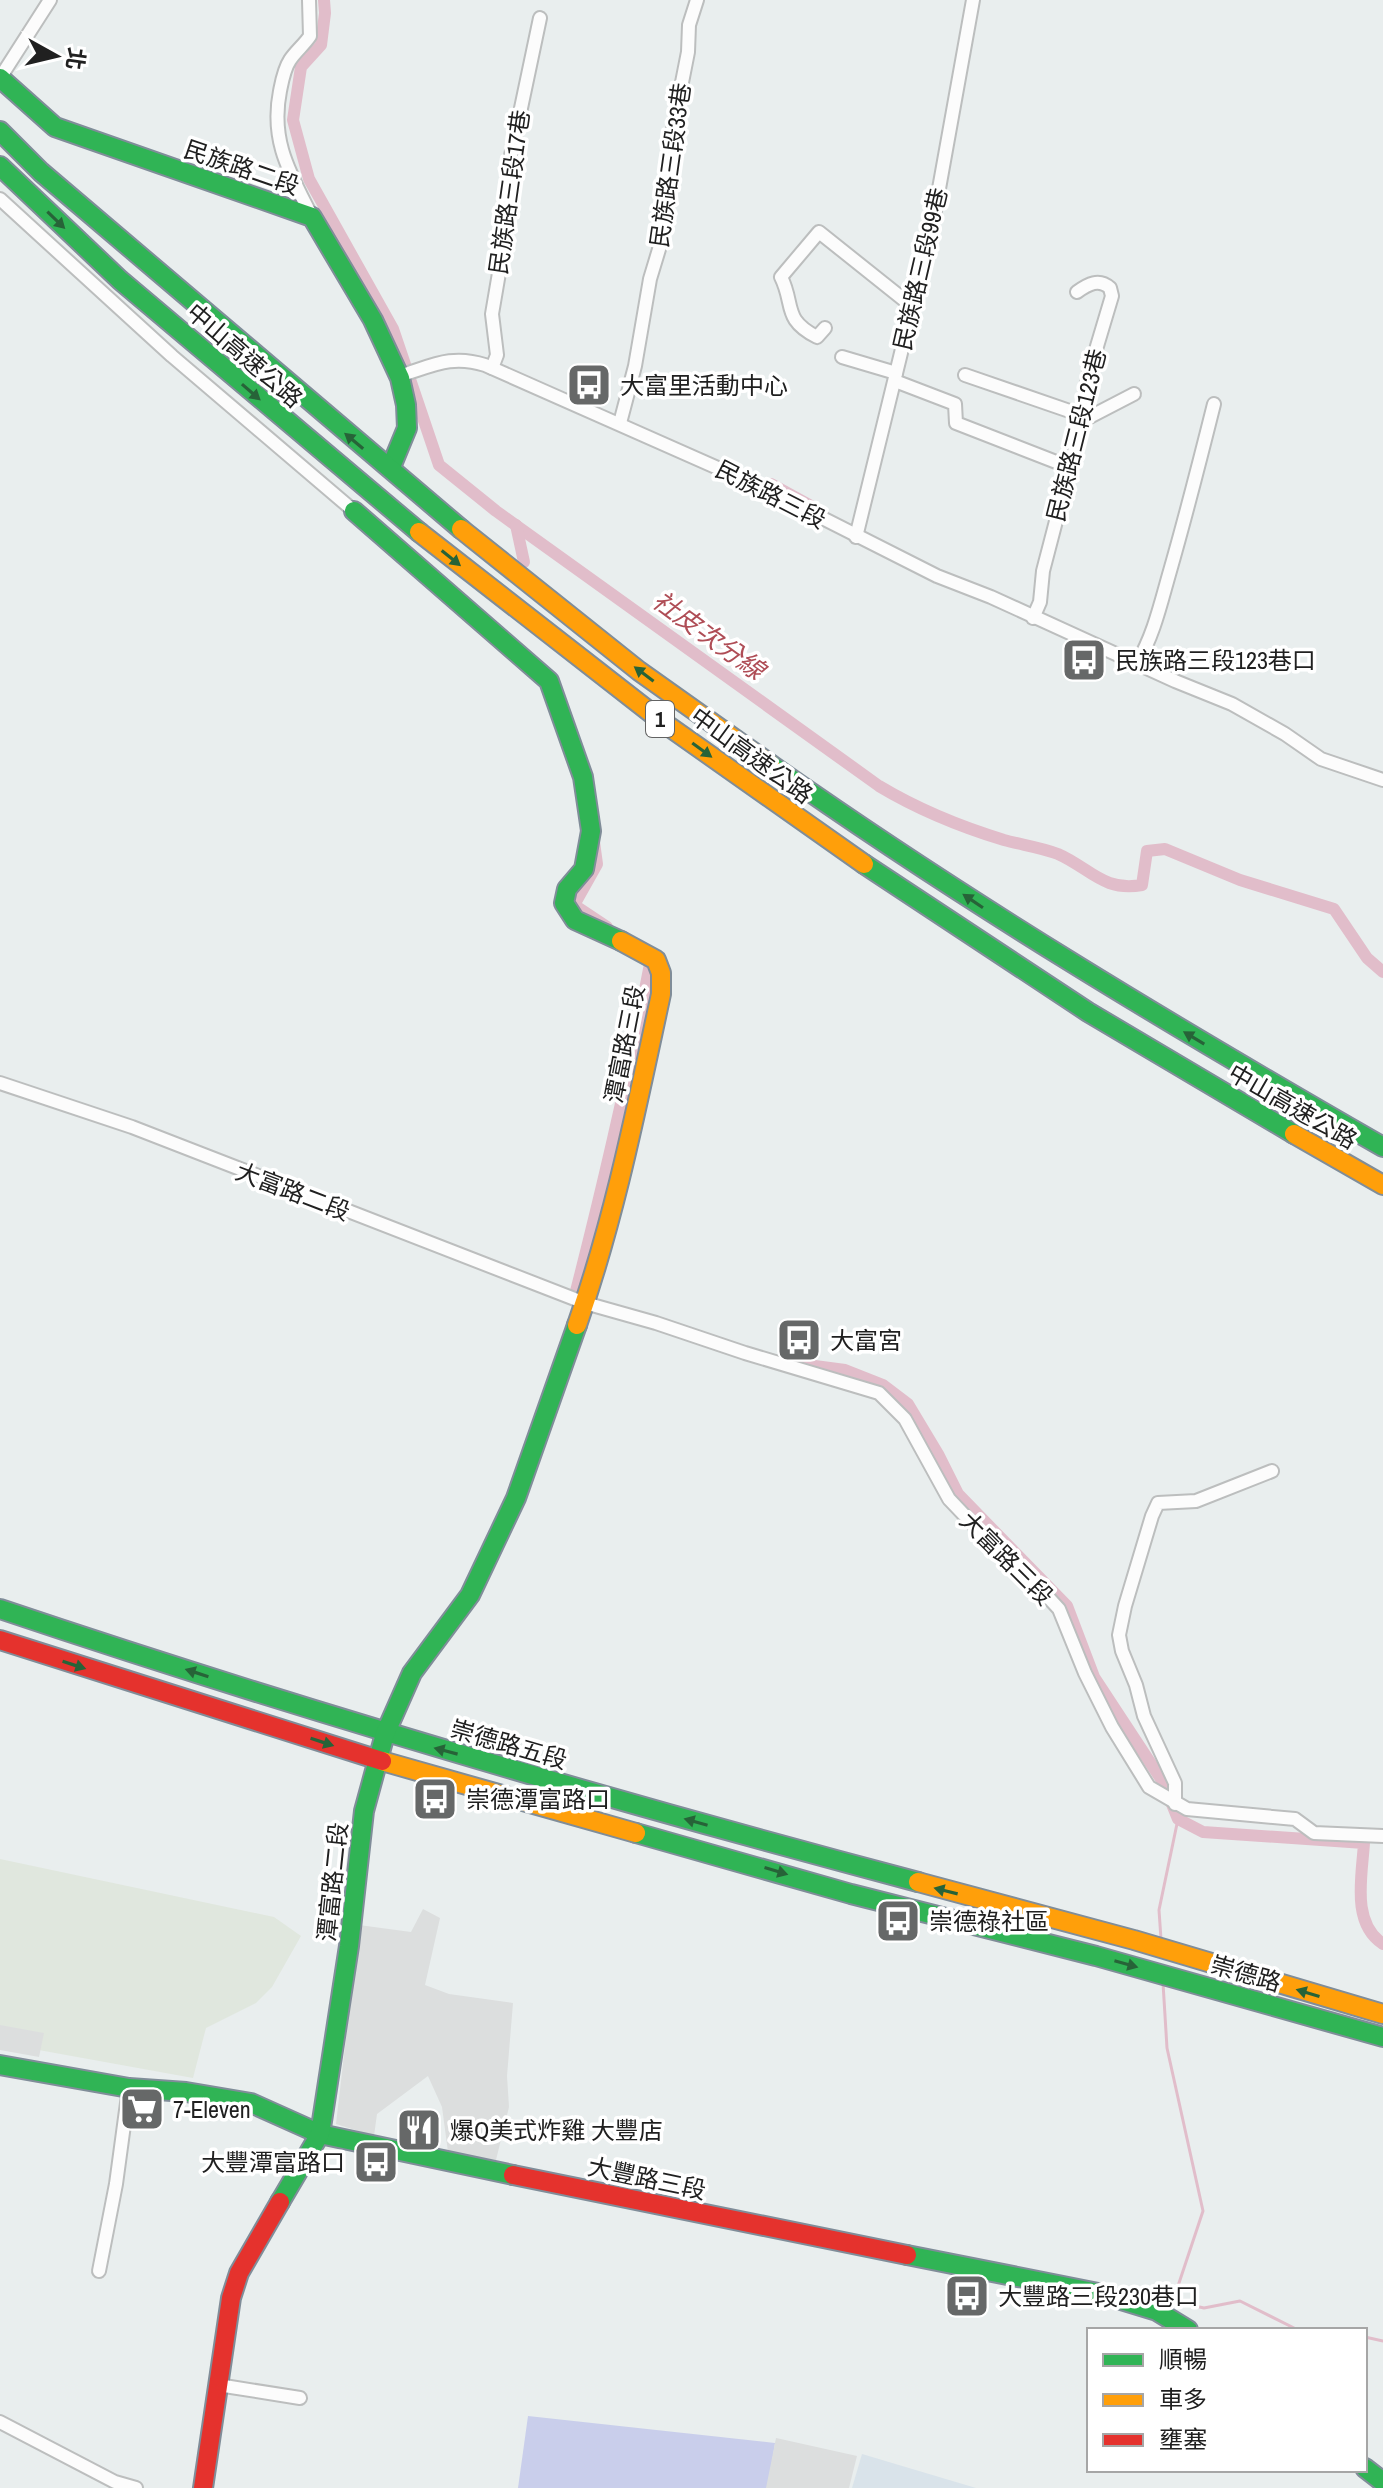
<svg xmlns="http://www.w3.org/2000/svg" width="1383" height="2488" font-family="'Archivo Narrow','Noto Sans TC',sans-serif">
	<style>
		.industrial { fill: #e0e7de }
		.farmland { fill: #d9e3ea }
		.grass { fill: #c9ceeb }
		.parking { fill: #dcdede }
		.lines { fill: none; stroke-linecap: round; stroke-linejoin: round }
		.stream { stroke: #e1bdca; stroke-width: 3 }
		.canal { stroke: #e1bdca; stroke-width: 12 }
		.street-casing { stroke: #bcbebe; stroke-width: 16 }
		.fast-casing { stroke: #808d99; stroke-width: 22 }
		.slow-casing { stroke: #808d99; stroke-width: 22 }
		.jam-casing { stroke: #808d99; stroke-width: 22 }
		.street { stroke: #fcfcfc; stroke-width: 12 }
		.fast { stroke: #30b455; stroke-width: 18 }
		.slow { stroke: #ff9f0a; stroke-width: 18 }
		.jam { stroke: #e5322d; stroke-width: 18 }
		.oneway { fill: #276338 }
		.labels { text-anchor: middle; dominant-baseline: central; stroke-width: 7; stroke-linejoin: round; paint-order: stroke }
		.shield { fill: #fff; stroke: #636363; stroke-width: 2 }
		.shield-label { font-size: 22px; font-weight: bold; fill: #202020 }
		.street-label { font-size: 24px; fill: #202020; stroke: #fff }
		.poi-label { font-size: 24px; fill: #202020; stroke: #fff; text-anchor: start }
		.water-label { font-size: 26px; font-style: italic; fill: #af4d56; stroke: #fff }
	</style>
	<rect width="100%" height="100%" fill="#e9eeee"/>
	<path class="industrial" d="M0,1859L274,1917L301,1936L272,1987L256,2003L206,2028L193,2078L0,2043Z"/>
	<path class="farmland" d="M862,2454L976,2488H852Z"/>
	<path class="grass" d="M528,2416L775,2443L768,2488H518Z"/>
	<g class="parking">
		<path d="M423,1909L440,1918L425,1985L449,1994L513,2003L507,2076L509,2107L496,2160L448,2152L442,2107L428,2076L377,2114L374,2136L336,2124L359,1925L411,1932Z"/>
		<path d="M0,2025L44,2033L39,2057L0,2050Z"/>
		<path d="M776,2438L857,2456L849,2488H766Z"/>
	</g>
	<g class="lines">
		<g class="stream">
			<path d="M1161,1939L1159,1910L1178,1819"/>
			<path d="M1163,1983L1167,2048L1203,2211L1173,2301L1204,2308L1240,2301L1298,2330"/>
			<path d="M1365,2337L1383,2341"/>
		</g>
		<g class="canal">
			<path d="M324,0L325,13L321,45L301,67L293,120L309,179L393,329L439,465L496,511L879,786C919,810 958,826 1004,840C1022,845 1040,847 1058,854C1090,868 1103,892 1142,885L1147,851L1165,849L1240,880L1334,909L1367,958L1383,972"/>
			<path d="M771,484L822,512"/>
			<path d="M516,525L524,562"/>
			<path d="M594,842L597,864L574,905L607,927"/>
			<path d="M583,1302L574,1299C603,1186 629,1074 651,959L645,954"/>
			<path d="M792,1363L845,1370L883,1385L908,1404L938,1454L958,1494L1067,1606L1094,1677L1163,1782L1178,1819L1203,1832L1364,1843C1362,1876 1351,1923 1383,1944"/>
		</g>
		<g class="street-casing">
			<g id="street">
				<path d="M309,0L310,36C304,45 295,52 290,60C284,69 282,81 280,91C270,141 290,173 312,217"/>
				<path d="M0,78L50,0"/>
				<path d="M0,199L172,356L354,511"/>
				<path d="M825,328L817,337C782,319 795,305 781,277L819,232L913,307"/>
				<path d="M842,357L896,373"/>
				<path d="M492,368L497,355L492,314L507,226L509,165L540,18"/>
				<path d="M965,375L1081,415"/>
				<path d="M399,376C432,366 451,354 485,365L763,488L937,576L991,597L1175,681L1232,704L1285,734L1321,759L1383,780"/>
				<path d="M895,381L955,404L956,423L1069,467"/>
				<path d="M1080,422L1134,394"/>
				<path d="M620,423L635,366L650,279L663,236L673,128L688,52L689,25L697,0"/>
				<path d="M856,537L933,222L973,0"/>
				<path d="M1033,618L1040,602L1043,571L1074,452L1089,373L1112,296L1110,288C1099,278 1088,284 1077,292"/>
				<path d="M1137,663C1154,635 1161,602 1170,571C1186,515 1200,460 1214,404"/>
				<path d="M0,1083L132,1127L585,1303L656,1323L745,1353L879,1393L905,1419L949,1499L1007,1560L1035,1583L1059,1609L1085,1673L1112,1727L1149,1787L1187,1809L1295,1819L1314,1833L1383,1836"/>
				<path d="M1175,1804V1783L1144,1716L1136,1685L1122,1651L1119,1635L1125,1606L1152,1516L1158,1503L1196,1501L1272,1471"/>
				<path d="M99,2271L116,2184L129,2088"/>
				<path d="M218,2385L300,2398"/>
				<path d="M0,2422L115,2482L136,2488"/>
			</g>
		</g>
		<g class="fast-casing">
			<g id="fast">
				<path d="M0,78L55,127L312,217L373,320L400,378L406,405L407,428L393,462"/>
				<path d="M0,131L41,172L461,529"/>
				<path d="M0,166L120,280L419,532"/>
				<path d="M354,511L549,681L583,777L591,831L584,869L567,889L564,903L575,920L621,941"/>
				<path d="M770,764C967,903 1174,1027 1383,1147"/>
				<path d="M864,864L1088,1012L1294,1134"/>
				<path d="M0,1609C303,1711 609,1800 918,1882"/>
				<path d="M636,1833L851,1894L1096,1956L1383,2037"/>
				<path d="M0,2065L129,2088L186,2092L251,2103L320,2134L513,2175"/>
				<path d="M280,2202L320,2134L349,1946L364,1811L385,1734L412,1673L470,1595L516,1498L577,1325"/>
				<path d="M907,2255L1098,2293L1157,2311L1188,2330"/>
				<path d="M1365,2468L1383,2482"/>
			</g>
		</g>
		<g class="slow-casing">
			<g id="slow">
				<path d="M461,529L639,671L770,764"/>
				<path d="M419,532L664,723L864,864"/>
				<path d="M1294,1134L1383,1185"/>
				<path d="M577,1325C615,1217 637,1105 661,994V973L656,960L621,941"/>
				<path d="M382,1761L636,1833"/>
				<path d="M918,1882L1134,1940L1383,2014"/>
			</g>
		</g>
		<g class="jam-casing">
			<g id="jam">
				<path d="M0,1640L382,1761"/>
				<path d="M513,2175L907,2255"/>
				<path d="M203,2488L231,2298L239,2273L280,2202"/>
			</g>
		</g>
		<use href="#street" class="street"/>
		<use href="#fast" class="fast"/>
		<use href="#slow" class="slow"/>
		<use href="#jam" class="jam"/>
	</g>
	<defs><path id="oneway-solid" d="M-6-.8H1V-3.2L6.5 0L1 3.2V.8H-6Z" transform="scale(2)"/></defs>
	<g class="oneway">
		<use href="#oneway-solid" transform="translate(56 220) rotate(44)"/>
		<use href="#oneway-solid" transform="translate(251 392) rotate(41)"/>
		<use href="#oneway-solid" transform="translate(354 441) rotate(-140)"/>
		<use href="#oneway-solid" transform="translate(451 558) rotate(39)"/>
		<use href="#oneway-solid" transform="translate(644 674) rotate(-143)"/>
		<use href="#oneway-solid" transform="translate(702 750) rotate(36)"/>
		<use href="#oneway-solid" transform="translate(973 901) rotate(-146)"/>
		<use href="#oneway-solid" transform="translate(1194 1038) rotate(-149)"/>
		<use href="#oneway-solid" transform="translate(74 1665) rotate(18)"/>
		<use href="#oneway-solid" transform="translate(197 1673) rotate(-162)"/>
		<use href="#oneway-solid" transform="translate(322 1742) rotate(18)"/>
		<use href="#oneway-solid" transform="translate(446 1751) rotate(-165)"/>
		<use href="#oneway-solid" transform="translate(696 1822) rotate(-164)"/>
		<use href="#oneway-solid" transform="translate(776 1871) rotate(17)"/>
		<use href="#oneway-solid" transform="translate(946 1891) rotate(-166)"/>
		<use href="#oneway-solid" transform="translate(1126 1964) rotate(16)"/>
		<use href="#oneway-solid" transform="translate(1308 1993) rotate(-163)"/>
	</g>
	<defs>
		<g id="bus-square" transform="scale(2.3)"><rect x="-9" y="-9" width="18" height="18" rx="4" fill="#666868" stroke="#fff"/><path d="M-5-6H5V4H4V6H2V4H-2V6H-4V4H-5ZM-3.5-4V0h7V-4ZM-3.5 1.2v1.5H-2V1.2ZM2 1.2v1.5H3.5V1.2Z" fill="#fff"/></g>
		<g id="supermarket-square" transform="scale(2.3)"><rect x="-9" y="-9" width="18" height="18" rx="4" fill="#666868" stroke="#fff"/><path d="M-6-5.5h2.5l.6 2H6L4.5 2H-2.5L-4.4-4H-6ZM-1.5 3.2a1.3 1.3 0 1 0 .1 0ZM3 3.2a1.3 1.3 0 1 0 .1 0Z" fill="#fff"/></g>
		<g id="restaurant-square" transform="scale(2.3)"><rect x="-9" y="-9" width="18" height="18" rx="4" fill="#666868" stroke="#fff"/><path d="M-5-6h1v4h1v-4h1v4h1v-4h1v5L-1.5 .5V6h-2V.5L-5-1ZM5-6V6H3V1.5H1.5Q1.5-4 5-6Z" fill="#fff"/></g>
	</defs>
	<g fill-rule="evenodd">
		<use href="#bus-square" x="589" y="385"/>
		<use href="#bus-square" x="1084" y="660"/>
		<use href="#bus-square" x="799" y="1340"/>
		<use href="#bus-square" x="435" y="1799"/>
		<use href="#bus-square" x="898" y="1921"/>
		<use href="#supermarket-square" x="142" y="2109"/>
		<use href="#restaurant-square" x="419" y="2130"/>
		<use href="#bus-square" x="376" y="2162"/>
		<use href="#bus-square" x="967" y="2296"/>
	</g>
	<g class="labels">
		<rect class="shield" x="646" y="701" width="28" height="36" rx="6"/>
		<g class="shield-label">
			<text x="660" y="719">1</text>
		</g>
		<g class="street-label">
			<text transform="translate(670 165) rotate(-82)">民族路三段33巷</text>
			<text transform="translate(242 167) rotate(19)">民族路二段</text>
			<text transform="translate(509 192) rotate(-82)">民族路三段17巷</text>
			<text transform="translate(920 269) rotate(-77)">民族路三段99巷</text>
			<text transform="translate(245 355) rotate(41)">中山高速公路</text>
			<text transform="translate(1076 435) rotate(-76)">民族路三段123巷</text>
			<text transform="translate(771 494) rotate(27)">民族路三段</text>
			<text transform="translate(752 755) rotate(36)">中山高速公路</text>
			<text transform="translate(624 1044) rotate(-79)">潭富路三段</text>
			<text transform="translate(1293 1106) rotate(30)">中山高速公路</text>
			<text transform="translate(293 1191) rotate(21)">大富路二段</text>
			<text transform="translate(1007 1558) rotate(45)">大富路三段</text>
			<text transform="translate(509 1744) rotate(16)">崇德路五段</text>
			<text transform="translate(332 1882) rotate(-84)">潭富路二段</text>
			<text transform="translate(1246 1973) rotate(16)">崇德路</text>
			<text transform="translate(647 2178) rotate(12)">大豐路三段</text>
		</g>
		<g class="poi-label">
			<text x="620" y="385">大富里活動中心</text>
			<text x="1115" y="660">民族路三段123巷口</text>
			<text x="830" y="1340">大富宮</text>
			<text x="466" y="1799">崇德潭富路口</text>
			<text x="929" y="1921">崇德祿社區</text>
			<text x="173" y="2109">7-Eleven</text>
			<text x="450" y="2130">爆Q美式炸雞 大豐店</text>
			<text x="345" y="2162" text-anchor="end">大豐潭富路口</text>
			<text x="998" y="2296">大豐路三段230巷口</text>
		</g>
		<g class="water-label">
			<text transform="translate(709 635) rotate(36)">社皮次分線</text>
		</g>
	</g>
	<rect x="1087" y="2328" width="280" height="144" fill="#ffffff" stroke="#a6a6a6" stroke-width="2"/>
	<rect x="1103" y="2354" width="40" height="12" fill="#30b455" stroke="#a6a6a6" stroke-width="2"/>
	<text x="1159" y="2368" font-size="24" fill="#202020">順暢</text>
	<rect x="1103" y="2394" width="40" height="12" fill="#ff9f0a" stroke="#a6a6a6" stroke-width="2"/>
	<text x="1159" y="2408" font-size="24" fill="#202020">車多</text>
	<rect x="1103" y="2434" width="40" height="12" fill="#e5322d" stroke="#a6a6a6" stroke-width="2"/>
	<text x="1159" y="2448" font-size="24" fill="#202020">壅塞</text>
	<g transform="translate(56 56) rotate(98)" stroke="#ffffff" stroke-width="6" paint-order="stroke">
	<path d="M0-6L14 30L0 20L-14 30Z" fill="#202020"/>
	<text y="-12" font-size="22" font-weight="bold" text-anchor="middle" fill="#202020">北</text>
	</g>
</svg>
